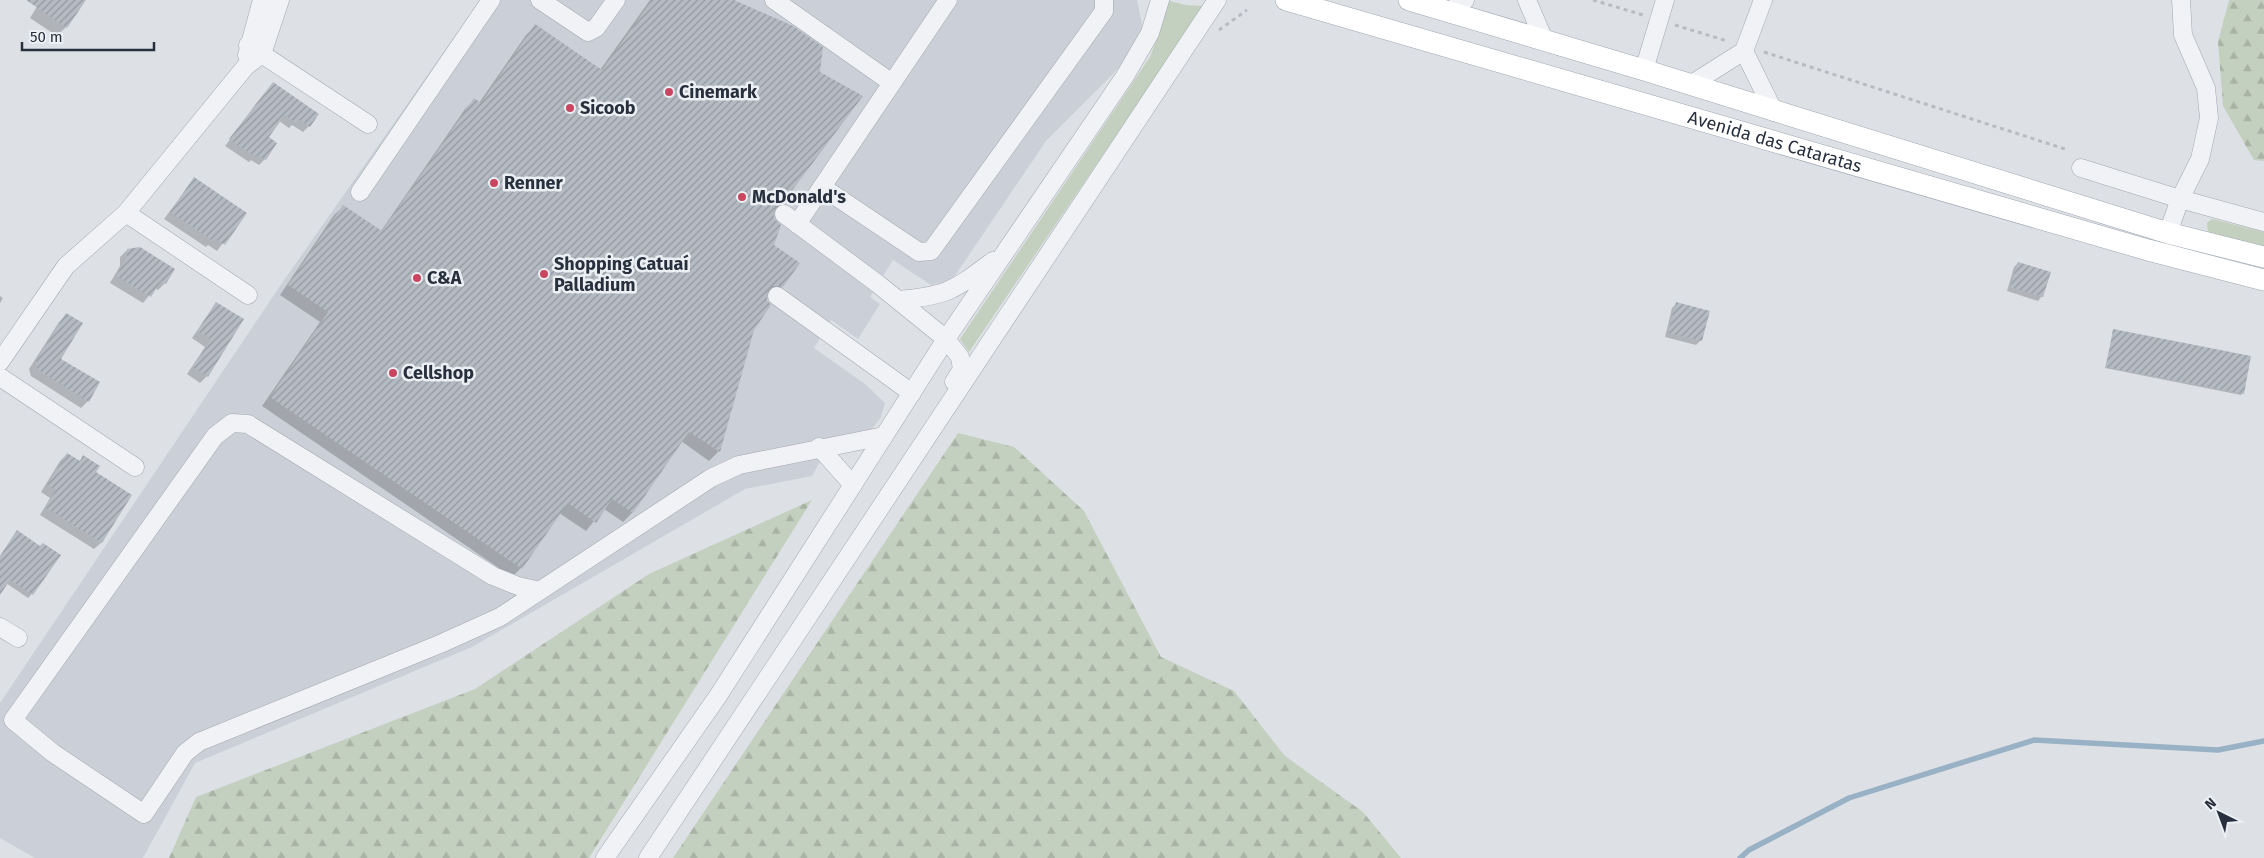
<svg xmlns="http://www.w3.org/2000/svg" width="2264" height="858" font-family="'Fira Sans',sans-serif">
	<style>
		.built { fill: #cbd0d8 }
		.grass { fill: #c4d0bf }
		.forest { fill: url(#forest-firs) }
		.shadow { fill: #0003 }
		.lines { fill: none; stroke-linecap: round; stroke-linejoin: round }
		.stream { stroke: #99b1c5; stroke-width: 5.5 }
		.building { fill: url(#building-hatch) }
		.minor-casing { stroke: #a3a8b0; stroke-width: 19 }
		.major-casing { stroke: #9da6b2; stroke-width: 22 }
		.path { stroke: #b8bcc1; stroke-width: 3; stroke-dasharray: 4 4; stroke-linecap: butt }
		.minor { stroke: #f0f2f5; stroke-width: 18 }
		.major { stroke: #fff; stroke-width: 21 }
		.poi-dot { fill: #c84660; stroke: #ecf0f4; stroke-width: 2 }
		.labels { text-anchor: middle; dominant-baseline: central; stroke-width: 5; stroke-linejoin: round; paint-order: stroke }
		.poi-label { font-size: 18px; font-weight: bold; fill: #27303c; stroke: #ecf0f4; text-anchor: start }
		.street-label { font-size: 18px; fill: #27303c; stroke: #ecf0f4 }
	</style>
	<defs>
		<pattern id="forest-firs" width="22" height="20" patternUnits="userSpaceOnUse" patternTransform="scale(1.25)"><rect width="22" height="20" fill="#c4d0bf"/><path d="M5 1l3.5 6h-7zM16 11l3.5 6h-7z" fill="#a8b3a5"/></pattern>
		<pattern id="building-hatch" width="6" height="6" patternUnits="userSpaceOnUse" patternTransform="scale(1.25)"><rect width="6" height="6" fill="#b5bbc3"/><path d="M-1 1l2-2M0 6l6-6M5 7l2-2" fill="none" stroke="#9398a0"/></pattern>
	</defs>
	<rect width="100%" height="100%" fill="#dde1e6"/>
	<path class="built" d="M480,0H1137L1142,24L1141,34L1126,61L1046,141L952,280L931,285L893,260L870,297L880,304L858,339L831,320L814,348L865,384L885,403L881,417L868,435L834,436L812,476L745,489L472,647L195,763L143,858H35L0,838V703L282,283Z"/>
	<g class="grass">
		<path d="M1166,0L1186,5L1204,6L969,352L960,339L1150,57L1163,22Z"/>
		<path d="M2212,219L2264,232V249L2208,233L2207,223Z"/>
	</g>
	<g class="forest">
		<path d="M2229,0H2264V161L2254,160L2223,106L2218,42Z"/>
		<path d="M958,433L1014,447L1084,511L1161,657L1234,691L1285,756L1363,812L1401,858H673Z"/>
		<path d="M812,500L589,858H169L196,797L475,689L649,574Z"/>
	</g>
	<g class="shadow">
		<path d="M41,0H84L66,27L57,36L30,18Z"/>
		<path d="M650,0H731L789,191L786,203L776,213H773V245L782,287L773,296L766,295L752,330L718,452L709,461L681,441L632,513L623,522L604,509L586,531L559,513L521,568L512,577L262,406L320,322L280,295L334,215L344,206L381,231L465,109L474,100L479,103L526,35L536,26L600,70Z"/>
		<path d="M273,84L309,126L303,132L292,125L289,128L279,121L267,137L265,159L259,165L251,160L249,162L225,146Z"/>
		<path d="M194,179L245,213L217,251L208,245L206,247L164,219Z"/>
		<path d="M127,250L165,283L158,290L155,288L143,303L110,283L120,266V257Z"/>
		<path d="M2018,263L2042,296L2038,301L2007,291L2014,267Z"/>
		<path d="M0,296L3,298L0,303Z"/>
		<path d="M216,304L207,376L200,383L187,374L205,347L192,338Z"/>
		<path d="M1676,304L1701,340L1696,345L1665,337L1672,308Z"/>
		<path d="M66,315L60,360L88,401L81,408L31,376L29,369L59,322Z"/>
		<path d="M2114,330L2243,393L2241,395L2105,368Z"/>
		<path d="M67,454L79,462L83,457L94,472L130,495L101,543L94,549L40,515L50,498L41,492L60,461Z"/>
		<path d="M40,548L59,556L32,594L28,598L6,583L0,591V559Z"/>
	</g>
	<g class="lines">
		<path class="stream" d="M1740,858L1749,850L1849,798L2034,740L2218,750L2264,741"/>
	</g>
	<g class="building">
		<path d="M26,0H86L67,28Z"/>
		<path d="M652,0H734L793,26L823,47L820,72L863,96L791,192L787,204H780L775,208L774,218L781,225L774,245L800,263L783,287L773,286L768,290L767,300L771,305L754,330L720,452L689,432L633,513L612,499L596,523L568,503L522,569L270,397L328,312L288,285L343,205L382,231L474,98L481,103L535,24L602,70Z"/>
		<path d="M273,82L319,114L310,127L298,119L296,123L285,115L269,137L277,143L266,160L257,155L256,157L229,139Z"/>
		<path d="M194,177L247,213L225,245L215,239L213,241L170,212Z"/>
		<path d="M140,247L175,269L166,284L161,281L151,297L116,276L127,258V249Z"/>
		<path d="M2018,262L2051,272L2043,297L2010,287Z"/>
		<path d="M216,302L244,319L208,377L193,367L211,339L197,331Z"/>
		<path d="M1676,302L1710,311L1702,341L1668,333Z"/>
		<path d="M66,313L83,323L61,359L100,382L89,402L37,369L36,361Z"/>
		<path d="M2113,329L2251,356L2244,394L2106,367Z"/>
		<path d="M67,453L80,461L83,455L100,466L96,472L132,495L102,543L45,507L56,490L47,485Z"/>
		<path d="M17,530L40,546L43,543L61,555L33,595L10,580L0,595V556Z"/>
	</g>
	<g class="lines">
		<g class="minor-casing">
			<g id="minor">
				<path d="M540,0L588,32L596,28L616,0"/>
				<path d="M774,0L892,83"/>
				<path d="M1527,0L1544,40"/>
				<path d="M1449,12L1465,0"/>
				<path d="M248,45L368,124"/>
				<path d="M1744,51L1774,112"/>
				<path d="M247,55L262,0"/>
				<path d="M1644,70L1665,0"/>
				<path d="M1690,85L1744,51L1763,0"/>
				<path d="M2081,168L2180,199L2264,222"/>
				<path d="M822,187L919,252L931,251L1104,11V0"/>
				<path d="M360,192L491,0"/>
				<path d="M126,213L248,295"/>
				<path d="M784,214L878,284L946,339L960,357L962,369L954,382"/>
				<path d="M797,224L948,0"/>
				<path d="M2168,233L2180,199L2200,159L2209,118L2206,88L2183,35L2181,0"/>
				<path d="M777,296L912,393"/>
				<path d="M898,300C948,296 954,290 993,261"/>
				<path d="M0,362L66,266L126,213L246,66L262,54L280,0"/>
				<path d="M0,377L135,467"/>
				<path d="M819,447L853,485"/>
				<path d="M540,591L518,586L493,576L248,424L232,423L215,436L13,720L53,753L144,814L185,753L199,742L440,644L500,617L711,478L739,465L884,436"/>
				<path d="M0,627L18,638"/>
				<path d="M605,858L718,696L946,339L1125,76L1150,33L1160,0"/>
				<path d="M648,858L1217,0"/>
			</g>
		</g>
		<g class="major-casing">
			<g id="major">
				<path id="s1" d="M1286,0L2148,250L2264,280"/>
				<path d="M1409,0L1644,70L2168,233L2264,257"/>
			</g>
		</g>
		<g class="path">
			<path d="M1593,0L1643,15"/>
			<path d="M1675,25L1727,41"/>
			<path d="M1219,30L1247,10"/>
			<path d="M1764,52L2065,149"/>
		</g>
		<use href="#minor" class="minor"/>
		<use href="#major" class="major"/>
	</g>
	<g class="poi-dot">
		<circle cx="669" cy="92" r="5"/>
		<circle cx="570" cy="108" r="5"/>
		<circle cx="494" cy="183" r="5"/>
		<circle cx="742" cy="197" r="5"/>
		<circle cx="544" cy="274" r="5"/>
		<circle cx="417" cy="278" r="5"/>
		<circle cx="393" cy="373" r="5"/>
	</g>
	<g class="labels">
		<g class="poi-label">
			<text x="679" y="92">Cinemark</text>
			<text x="580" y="108">Sicoob</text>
			<text x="504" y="183">Renner</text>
			<text x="752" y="197">McDonald's</text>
			<text x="554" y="264">Shopping Catuaí<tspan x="554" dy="21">Palladium</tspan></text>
			<text x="427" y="278">C&amp;A</text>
			<text x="403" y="373">Cellshop</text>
		</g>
		<g class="street-label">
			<text stroke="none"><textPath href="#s1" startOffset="509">Avenida das Cataratas</textPath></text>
		</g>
	</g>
	<g transform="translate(2219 813) rotate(318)" stroke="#ecf0f4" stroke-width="4" paint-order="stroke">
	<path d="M0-4L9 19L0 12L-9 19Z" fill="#27303c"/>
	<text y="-8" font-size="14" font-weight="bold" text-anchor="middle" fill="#27303c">N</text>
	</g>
	<path d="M22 42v8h132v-8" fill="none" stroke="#27303c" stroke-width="2.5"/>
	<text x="30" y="42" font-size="15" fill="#27303c" stroke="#ecf0f4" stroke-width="4" paint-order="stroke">50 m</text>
</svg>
